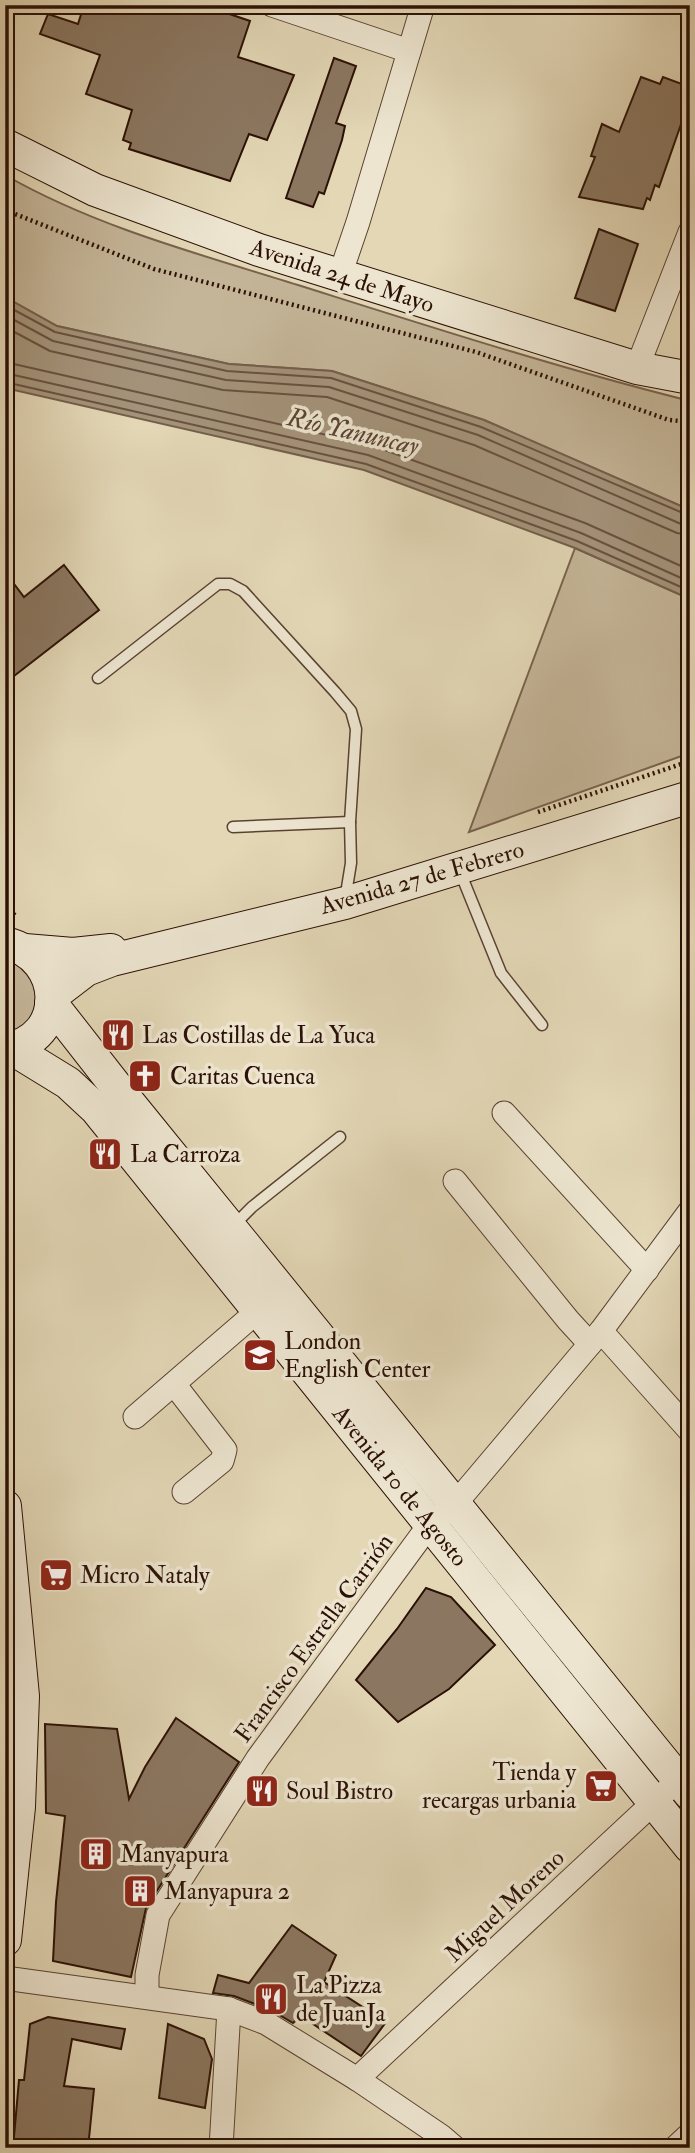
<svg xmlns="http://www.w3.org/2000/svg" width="695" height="2153" font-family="'IM FELL Double Pica',serif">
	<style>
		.green { fill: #c4b598; stroke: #78624e; stroke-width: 2 }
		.water { fill: #a4937a; stroke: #745f4b; stroke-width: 2 }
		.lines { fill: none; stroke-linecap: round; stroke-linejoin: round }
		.shore { stroke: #685240; stroke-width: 2 }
		.building { fill: #8b7761; stroke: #2b1005; stroke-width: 2 }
		.lane-casing { stroke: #594231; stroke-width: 13 }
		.street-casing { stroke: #594231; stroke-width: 25 }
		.secondary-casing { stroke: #2b1005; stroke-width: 34 }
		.path { stroke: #2b1005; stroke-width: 4.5; stroke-dasharray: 2 3.5; stroke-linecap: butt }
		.lane { stroke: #ede5d0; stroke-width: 10 }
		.street { stroke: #ede5d0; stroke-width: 23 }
		.secondary { stroke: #ede5d0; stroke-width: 32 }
		.labels { text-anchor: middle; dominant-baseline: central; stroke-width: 7; stroke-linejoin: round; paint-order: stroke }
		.street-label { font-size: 24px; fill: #2b1005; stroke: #ede5d0 }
		.poi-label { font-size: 24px; fill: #2b1005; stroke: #ede5d0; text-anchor: start }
		.water-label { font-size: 26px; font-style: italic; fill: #5b4434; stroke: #ede5d0 }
	</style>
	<rect width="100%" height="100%" fill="#e3d7b6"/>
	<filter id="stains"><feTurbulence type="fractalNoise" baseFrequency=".00286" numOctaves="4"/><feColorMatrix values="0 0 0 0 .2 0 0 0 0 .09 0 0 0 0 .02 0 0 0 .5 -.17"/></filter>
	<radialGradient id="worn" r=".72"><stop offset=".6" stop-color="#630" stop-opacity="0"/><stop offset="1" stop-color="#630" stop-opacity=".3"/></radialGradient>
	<g class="green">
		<path d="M5,175C96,227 199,254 298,285C428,326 558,368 690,401V510L484,420L332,371L229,364L57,326L5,297Z"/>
		<path d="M575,548L690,599V753L469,832Z"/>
		<path d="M5,953L35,972L40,1014L5,1041Z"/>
	</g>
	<path class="water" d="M5,297L57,326L229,364L332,371L484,420L690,510V599L575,548L364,470L5,388Z"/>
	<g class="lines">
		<g class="shore">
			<path d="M5,305L55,332L227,371L331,378L481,427L690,516"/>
			<path d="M5,315L53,341L226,380L329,387L478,435L681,524L690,525"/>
			<path d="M5,327L50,351L223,390L327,397L474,445L677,533L690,535"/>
			<path d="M5,362L371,445L585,523L690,570"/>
			<path d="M5,373L368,455L581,533L690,582"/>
			<path d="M5,382L366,464L577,541L690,591"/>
		</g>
	</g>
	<g class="building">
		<path d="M84,5H203L250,21L238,57L294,75L267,140L249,134L230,181L129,149L131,143L123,140L132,110L86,94L100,55L40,34L48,14L78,24Z"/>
		<path d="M334,58L356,66L336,123L345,126L342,140L324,194L319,192L313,207L286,198Z"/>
		<path d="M641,77L660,84L663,77L690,87L682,108L686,110L659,187L655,185L650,200L647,198L643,209L579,197L595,157L591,156L602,124L619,132Z"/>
		<path d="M599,229L638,244L615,311L575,298Z"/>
		<path d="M64,565L99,610L5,683V572L24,597Z"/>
		<path d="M426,1588L451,1597L495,1645L449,1689L398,1722L356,1680L397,1629Z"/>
		<path d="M176,1718L239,1762L146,1908L131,1977L53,1961L56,1902L65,1816L46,1813L45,1724L117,1729L129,1799L145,1767Z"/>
		<path d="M292,1925L336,1955L324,1982L386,2022L361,2056L301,2016L293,2023L271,2010L234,1996L213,1993L218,1975L249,1983Z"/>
		<path d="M48,2017L125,2029L121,2049L72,2039L64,2086L94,2089L88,2148H13L19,2080H24L30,2024Z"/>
		<path d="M168,2024L204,2039L212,2059L205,2108L159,2098Z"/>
	</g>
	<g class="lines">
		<g class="lane-casing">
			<g id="lane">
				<path d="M98,678L218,584H230L243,591L335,692L351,711L356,729L350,822L351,863L345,900"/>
				<path d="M233,827L350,822"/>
				<path d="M460,872L501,973L542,1025"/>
				<path d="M232,1227L252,1207L340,1137"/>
			</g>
		</g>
		<g class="street-casing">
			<g id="street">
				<path d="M272,5L409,51"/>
				<path d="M340,275L358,222L423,5"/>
				<path d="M637,368L690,232"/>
				<path d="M504,1113L647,1270"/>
				<path d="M455,1181L568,1320L590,1344"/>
				<path d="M601,1331L690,1431"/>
				<path d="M174,1384L225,1450L222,1461L184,1492"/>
				<path d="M135,1417L259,1310"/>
				<path d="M5,1978L229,2009L266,2023L357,2079L441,2136L455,2148"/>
				<path d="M147,1997V1975L158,1915L258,1758L430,1524L455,1504L601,1331L690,1211"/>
				<path d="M357,2079L665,1792"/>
				<path d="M221,2148L229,2009"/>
				<path d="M675,2148L690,2134"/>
			</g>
		</g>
		<g class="secondary-casing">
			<g id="secondary">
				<path d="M5,145L95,190L259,250L637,368L690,378"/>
				<path d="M5,943C66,957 68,1040 5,1049"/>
				<path d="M25,950L73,954L111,950"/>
				<path d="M52,996L86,970L112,960L345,903L690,797"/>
				<path d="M51,1003L126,1099L690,1794"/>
				<path d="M11,1048L68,1083L96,1109L690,1847"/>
				<path d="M5,1506L23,1696L19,1807L5,1940"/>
			</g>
		</g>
		<g class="path">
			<path d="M5,210L154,269L476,352L669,420L690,422"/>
			<path d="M538,812L690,761"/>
			<path d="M5,907L16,916"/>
		</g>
		<use href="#lane" class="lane"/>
		<use href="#street" class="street"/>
		<use href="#secondary" class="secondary"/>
	</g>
	<defs>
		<g id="restaurant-square" transform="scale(1.75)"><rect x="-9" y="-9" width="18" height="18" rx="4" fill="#8f2418" stroke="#ede5d0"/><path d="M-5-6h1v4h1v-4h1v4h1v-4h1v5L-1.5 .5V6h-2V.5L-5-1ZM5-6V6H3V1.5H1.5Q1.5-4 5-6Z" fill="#fff"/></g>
		<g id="church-square" transform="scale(1.75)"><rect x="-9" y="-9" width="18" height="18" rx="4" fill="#8f2418" stroke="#ede5d0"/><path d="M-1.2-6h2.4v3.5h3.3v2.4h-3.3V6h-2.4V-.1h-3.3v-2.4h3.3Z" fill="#fff"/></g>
		<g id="school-square" transform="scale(1.75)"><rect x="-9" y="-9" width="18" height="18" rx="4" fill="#8f2418" stroke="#ede5d0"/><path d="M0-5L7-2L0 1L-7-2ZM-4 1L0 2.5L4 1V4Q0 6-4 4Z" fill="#fff"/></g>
		<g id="supermarket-square" transform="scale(1.75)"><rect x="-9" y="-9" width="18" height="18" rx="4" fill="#8f2418" stroke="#ede5d0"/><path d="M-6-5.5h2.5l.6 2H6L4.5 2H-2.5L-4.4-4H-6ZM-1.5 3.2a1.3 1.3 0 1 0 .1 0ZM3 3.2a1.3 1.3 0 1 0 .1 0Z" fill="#fff"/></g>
		<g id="building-square" transform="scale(1.75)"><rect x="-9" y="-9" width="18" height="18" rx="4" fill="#8f2418" stroke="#ede5d0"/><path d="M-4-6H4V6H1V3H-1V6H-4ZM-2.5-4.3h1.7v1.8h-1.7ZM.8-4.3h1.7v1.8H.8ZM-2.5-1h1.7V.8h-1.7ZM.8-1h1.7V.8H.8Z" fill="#fff"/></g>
	</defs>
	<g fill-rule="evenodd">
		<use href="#restaurant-square" x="118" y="1035"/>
		<use href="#church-square" x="145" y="1076"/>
		<use href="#restaurant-square" x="105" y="1154"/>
		<use href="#school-square" x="260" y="1355"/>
		<use href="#supermarket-square" x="56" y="1575"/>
		<use href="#supermarket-square" x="601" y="1786"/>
		<use href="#restaurant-square" x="262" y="1791"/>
		<use href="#building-square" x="96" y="1854"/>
		<use href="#building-square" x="140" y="1891"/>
		<use href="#restaurant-square" x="271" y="1999"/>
	</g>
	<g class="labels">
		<g class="street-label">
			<text transform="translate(342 276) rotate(18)">Avenida 24 de Mayo</text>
			<text transform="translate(422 878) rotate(-16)">Avenida 27 de Febrero</text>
			<text transform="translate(400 1486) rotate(51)">Avenida 10 de Agosto</text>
			<text transform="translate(314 1638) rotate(-54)">Francisco Estrella Carrión</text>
			<text transform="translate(505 1906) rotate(-43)">Miguel Moreno</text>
		</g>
		<g class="poi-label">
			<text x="142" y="1035">Las Costillas de La Yuca</text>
			<text x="170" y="1076">Caritas Cuenca</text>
			<text x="130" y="1154">La Carroza</text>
			<text x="284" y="1341">London<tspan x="284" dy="28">English Center</tspan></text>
			<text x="80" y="1575">Micro Nataly</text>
			<text x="576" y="1772" text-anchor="end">Tienda y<tspan x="576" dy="28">recargas urbania</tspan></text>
			<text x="286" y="1791">Soul Bistro</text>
			<text x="120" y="1854">Manyapura</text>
			<text x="164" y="1891">Manyapura 2</text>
			<text x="296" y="1985">La Pizza<tspan x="296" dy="28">de JuanJa</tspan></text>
		</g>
		<g class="water-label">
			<text transform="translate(353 432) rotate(13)">Río Yanuncay</text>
		</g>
	</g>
	<rect width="695" height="2153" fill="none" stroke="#e3d7b6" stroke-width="28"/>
	<rect x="7" y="7" width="681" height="2139" fill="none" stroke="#2b1005" stroke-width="3.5"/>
	<rect x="14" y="14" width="667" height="2125" fill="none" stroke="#2b1005" stroke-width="2"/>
	<rect width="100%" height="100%" filter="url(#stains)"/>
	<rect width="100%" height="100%" fill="url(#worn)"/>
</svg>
